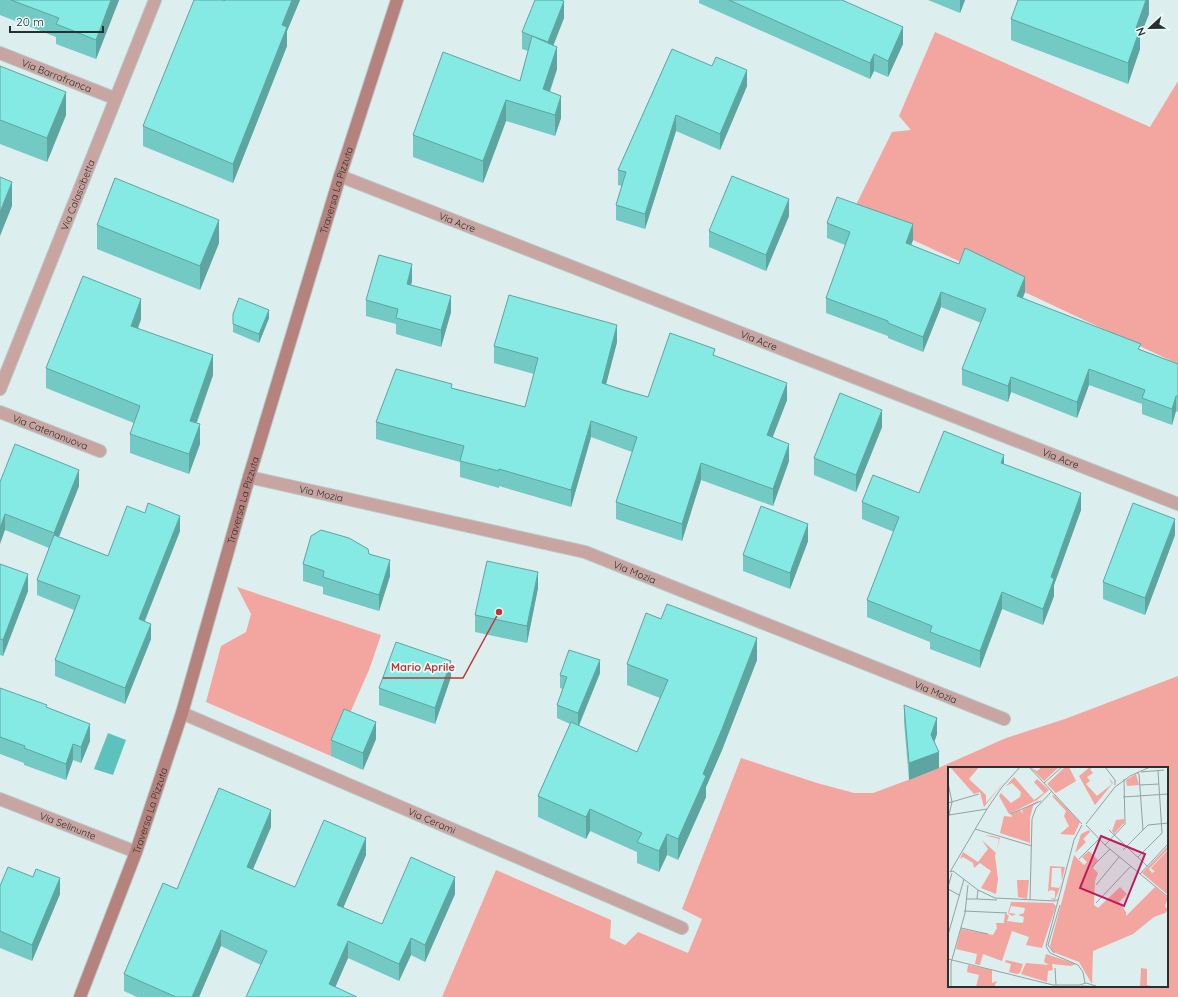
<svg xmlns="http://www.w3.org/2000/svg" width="1178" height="997" font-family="Quicksand,sans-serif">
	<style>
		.green { fill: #f3a59f; fill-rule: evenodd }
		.water { fill: #5dc2bc }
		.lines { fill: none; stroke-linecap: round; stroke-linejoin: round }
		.street-casing { stroke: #b8c8c7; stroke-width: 14 }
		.secondary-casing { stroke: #b8c8c7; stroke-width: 14 }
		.street { stroke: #c8a5a1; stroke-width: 12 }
		.secondary { stroke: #b6827e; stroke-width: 12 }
		.wall { fill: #73c9c4 }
		.shaded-wall { fill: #5ea4a0 }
		.building { fill: #86eae4; stroke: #5ea4a0 }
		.labels { text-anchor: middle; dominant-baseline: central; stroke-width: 3.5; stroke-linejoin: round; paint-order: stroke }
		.street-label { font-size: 10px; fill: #282f2f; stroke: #eafcfa }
		.inset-road { fill: none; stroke: #94a2a1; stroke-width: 1 }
		.view { fill: #c2185b; fill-opacity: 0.15; stroke: #c2185b; stroke-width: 2 }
		.inset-edge { fill: none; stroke: #282f2f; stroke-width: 2 }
		.leader { fill: none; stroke: #c33437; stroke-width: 1.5 }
		.callout-dot { fill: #c33437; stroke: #eafcfa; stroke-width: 1.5 }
		.callout-label { font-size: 11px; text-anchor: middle; font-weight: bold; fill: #c33437; stroke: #eafcfa; stroke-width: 3.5; stroke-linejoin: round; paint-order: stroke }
	</style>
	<rect width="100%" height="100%" fill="#dceeed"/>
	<g class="green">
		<path d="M935,32L1150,127L1178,81V364L965,264L913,240L850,217L892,132L911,130L899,116Z"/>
		<path d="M237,587L381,635L369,670L331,756L206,702L221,646L246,632L251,614Z"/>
		<path d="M1178,676V997H442L496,870L611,920L610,938L625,945L638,932L688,953L702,919L682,909L741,758L817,783L854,793H873L927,773L1006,738L1065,719ZM949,768H1167V986H949Z"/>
	</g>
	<path class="water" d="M108,733L126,740L113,775L94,769Z"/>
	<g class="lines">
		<g class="street-casing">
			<g id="street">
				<path id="s1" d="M0,53L114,98"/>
				<path id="s2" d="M340,176L1178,504"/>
				<path id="s3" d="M0,389L155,0"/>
				<path id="s4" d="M0,412L100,451"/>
				<path id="s5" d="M249,477L585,552L1004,719"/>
				<path id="s6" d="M182,713L682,928"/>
				<path id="s7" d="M0,799L136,852"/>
			</g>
		</g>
		<g class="secondary-casing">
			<g id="secondary">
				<path id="s8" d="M80,997L136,852L182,713L249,477L340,176L397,0"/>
			</g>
		</g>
		<use href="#street" class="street"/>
		<use href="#secondary" class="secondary"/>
	</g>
	<g class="wall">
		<path d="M0,0H119L96,59L56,44V37L0,15Z"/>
		<path d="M225,0H300L287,31V46L233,183L143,146V126Z"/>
		<path d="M699,0H842L903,44L888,77L874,71L870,79L699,3Z"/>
		<path d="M928,0H965L960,13Z"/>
		<path d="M1149,0V14L1140,36V49L1128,84L1011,40V19Z"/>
		<path d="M564,18L553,46L557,69L550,92L561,118L555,136L506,121L483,183L413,157V135L520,81L528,51L522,49V32Z"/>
		<path d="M672,49L747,86L720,150L676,131L645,229L616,220V205L622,186L618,185V170Z"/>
		<path d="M0,66L66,115L47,162L0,144Z"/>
		<path d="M789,216L766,271L709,247V231Z"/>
		<path d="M827,223L913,240L911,245L1025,292L1023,298L1141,350L1178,364V412L1176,411L1172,425L1142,414V404L1089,385L1077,418L1011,392L1008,402L962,385V369L981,323L941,307L923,352L888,338V336L826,313V298L845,245L827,238Z"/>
		<path d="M97,225L219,243L200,290L97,249Z"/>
		<path d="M412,281L411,285L451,312L441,347L396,334V324L366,316V300Z"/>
		<path d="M233,314L269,318L259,343L233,332Z"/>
		<path d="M141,319L138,329L213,375L197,423L200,444L189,474L130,453V434L134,423L46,388V368Z"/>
		<path d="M617,342L606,384L648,397L715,356L787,400L772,438L789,461L773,506L701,480L682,541L616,519V502L632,452L591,437L571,507L499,486V488L460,477V462L376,439V422L452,388L525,407L534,374L494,363V346Z"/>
		<path d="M882,427L856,492L814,475V458Z"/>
		<path d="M1004,464L1081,510L1054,585V596L1043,625L1002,609L980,668L930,649V642L867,617V600L894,532L862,519V502L919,493Z"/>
		<path d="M0,482L79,486L59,537L108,556L180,531L145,621L151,639L125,704L55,676V660L74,610L37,595V580L49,548L5,530Z"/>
		<path d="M1175,535L1145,615L1103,599V582Z"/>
		<path d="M808,541L790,589L743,571V555Z"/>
		<path d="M369,554L390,576L379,611L323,594V587L303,581V564Z"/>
		<path d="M0,564L28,591L3,656L0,655Z"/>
		<path d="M538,588L527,643L475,632V615Z"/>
		<path d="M757,660L722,750L706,787V797L678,860L667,855L659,872L637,863V852L590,831L586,839L538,817V796L570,724L557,718V705L563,689L560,688V675L600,673L579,726L637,752L660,698L627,685V664Z"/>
		<path d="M451,677L435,724L379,705V688Z"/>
		<path d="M0,688L47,708L90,741L81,763L73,760L66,780L24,765V763L0,754Z"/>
		<path d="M904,705L937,734L934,742L939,768L909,780L904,722Z"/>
		<path d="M376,739L363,770L331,756V740Z"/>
		<path d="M271,827L253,869L295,887L366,855L343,908L382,924L455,894L425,962L411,955L399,981L348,958L335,987L261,965L221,946L199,997H137L124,991V974L177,889Z"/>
		<path d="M0,886L60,894L32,961L0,948Z"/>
	</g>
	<g class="shaded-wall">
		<path d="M111,0H119L96,59V40Z"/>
		<path d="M292,0H300L287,31V46L233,183V164L282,25Z"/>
		<path d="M960,0H965L960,13Z"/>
		<path d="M1146,0H1149V14L1140,36V49L1128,84V63L1136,28Z"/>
		<path d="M564,1V18L548,59V42Z"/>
		<path d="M903,27V44L888,77V61Z"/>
		<path d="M557,47V69L543,111V89Z"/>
		<path d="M874,54V71L870,79V63Z"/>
		<path d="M747,70V86L720,150V134Z"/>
		<path d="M66,92V115L47,162V138Z"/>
		<path d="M561,96V118L555,136V115Z"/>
		<path d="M506,100V121L483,183V161Z"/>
		<path d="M676,115V131L645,229V214Z"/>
		<path d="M12,182V206L0,236V212Z"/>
		<path d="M789,199V216L766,271V255Z"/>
		<path d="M219,220V243L200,290V266Z"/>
		<path d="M913,224V240L906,259V243Z"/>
		<path d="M412,264V281L407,300V284Z"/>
		<path d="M1025,277V292L1017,311V296Z"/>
		<path d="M941,292V307L923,352V337Z"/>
		<path d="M451,296V312L441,347V330Z"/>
		<path d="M141,299V319L131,346V326Z"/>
		<path d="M269,310V318L259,343V334Z"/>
		<path d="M617,325V342L602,400V383Z"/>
		<path d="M213,355V375L190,440V421Z"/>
		<path d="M1089,369V385L1077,418V402Z"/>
		<path d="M1011,377V392L1008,402V386Z"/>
		<path d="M787,383V400L767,452V435Z"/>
		<path d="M1176,396V411L1172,425V409Z"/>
		<path d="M882,410V427L856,492V475Z"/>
		<path d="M591,421V437L571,507V490Z"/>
		<path d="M200,424V444L189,474V454Z"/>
		<path d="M789,444V461L773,506V489Z"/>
		<path d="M1004,455V472L1001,463Z"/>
		<path d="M701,463V480L682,541V524Z"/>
		<path d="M79,470V486L54,549V533Z"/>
		<path d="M1081,493V510L1054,585V596L1043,625V609L1051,577Z"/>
		<path d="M5,514V530L0,544V528Z"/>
		<path d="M180,516V531L139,635V619Z"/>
		<path d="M1175,519V535L1145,615V598Z"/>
		<path d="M808,524V541L790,589V573Z"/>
		<path d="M390,560V576L379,611V595Z"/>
		<path d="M538,572V588L527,643V626Z"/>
		<path d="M28,574V591L3,656V640Z"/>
		<path d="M1002,592V609L980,668V651Z"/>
		<path d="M151,624V639L125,704V688Z"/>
		<path d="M757,638V660L722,750L706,787V797L678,860V839L703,774Z"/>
		<path d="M600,660V673L578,727V713Z"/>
		<path d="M451,661V677L435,724V708Z"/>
		<path d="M937,718V734L931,752V735Z"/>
		<path d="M376,722V739L363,770V753Z"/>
		<path d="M90,724V741L81,763V747Z"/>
		<path d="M73,744V760L66,780V764Z"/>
		<path d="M939,752V768L909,780V763Z"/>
		<path d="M590,809V831L586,839V817Z"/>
		<path d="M271,810V827L247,883V867Z"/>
		<path d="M667,834V855L659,872V851Z"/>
		<path d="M366,838V855L337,922V905Z"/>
		<path d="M455,877V894L425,962V945Z"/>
		<path d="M60,878V894L32,961V945Z"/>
		<path d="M221,930V946L199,997H192Z"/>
		<path d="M411,938V955L399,981V964Z"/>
		<path d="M348,941V958L331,997L329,984Z"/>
	</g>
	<g class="building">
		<path d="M11,0H111L96,40L56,24L59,18Z"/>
		<path d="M194,0H222L224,1L225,0H292L282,25L287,27L233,164L143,126Z"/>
		<path d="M535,0H560L564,1L548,42L522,32Z"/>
		<path d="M729,0H842L903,27L888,61L874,54L870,63Z"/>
		<path d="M1018,0H1146L1136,28L1140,29L1128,63L1011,19Z"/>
		<path d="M532,36L557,47L543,89L561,96L555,115L506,100L483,161L413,135L443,52L520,81Z"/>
		<path d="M672,49L712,66L716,57L747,70L720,134L676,115L645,214L616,205L626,172L618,170Z"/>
		<path d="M0,66L66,92L47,138L0,120Z"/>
		<path d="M732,176L789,199L766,255L709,231Z"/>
		<path d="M0,177L12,182L0,212Z"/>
		<path d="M115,178L219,220L200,266L97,225Z"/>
		<path d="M837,197L913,224L906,243L959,264L965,248L1025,277L1017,296L1141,344L1138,349L1178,364V396H1176L1172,409L1142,398L1145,390L1089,369L1077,402L1011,377L1008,386L962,369L986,309L941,292L923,337L888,323V321L826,298L850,232L827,223Z"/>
		<path d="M379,255L412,264L407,284L451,296L441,330L396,318L398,309L366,300Z"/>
		<path d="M83,276L141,299L131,326L213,355L190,421L200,424L189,454L130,434L140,406L46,368Z"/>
		<path d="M509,295L617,325L602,383L623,390L648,397L670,333L715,349L713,355L787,383L767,435L789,444L773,489L701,463L682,524L616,502L637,437L591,421L571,490L499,469V471L460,461L464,446L376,422L396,369L452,384L451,388L525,407L538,358L494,346Z"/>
		<path d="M239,298L269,310L259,334L233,324V314Z"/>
		<path d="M840,393L882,410L856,475L814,458Z"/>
		<path d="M944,431L1004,455L1001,463L1081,493L1051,577L1054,579L1043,609L1002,592L980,651L930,632L932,626L867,600L899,517L862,502L873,475L919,493Z"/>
		<path d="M15,444L79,470L54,533L5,514L0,528V482Z"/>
		<path d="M148,503L180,516L139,619L151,624L125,688L55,660L80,596L37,580L54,535L108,556L127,506L145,513Z"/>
		<path d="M1133,503L1175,519L1145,598L1103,582Z"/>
		<path d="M761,506L808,524L790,573L743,555Z"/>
		<path d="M321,530L349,538L368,549L369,554L390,560L379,595L323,577L324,571L303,564L311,536Z"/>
		<path d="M487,561L538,572L527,626L475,615Z"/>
		<path d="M0,564L28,574L3,640L0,639Z"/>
		<path d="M667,604L757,638L722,729L703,774L706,776L678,839L667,834L659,851L637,842L642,833L590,809L586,817L538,796L571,722L637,752L668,680L627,664L646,613L661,619Z"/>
		<path d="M396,642L451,661L435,708L379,688Z"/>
		<path d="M569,650L600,660L578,713L557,705L567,677L560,675Z"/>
		<path d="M0,688L47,705L46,707L90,724L81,747L73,744L66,764L24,748L25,746L0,737Z"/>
		<path d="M904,705L937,718L931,735L939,752L909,763Z"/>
		<path d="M344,709L376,722L363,753L331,740Z"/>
		<path d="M219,788L271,810L247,867L295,887L324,820L366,838L337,905L382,924L411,857L455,877L425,945L411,938L399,964L348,941L329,984L357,997H246L267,951L221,930L192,997H176L124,974L163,883L177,889Z"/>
		<path d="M8,867L33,877L36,869L60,878L32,945L0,931V886Z"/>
	</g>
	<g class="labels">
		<g class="street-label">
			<text stroke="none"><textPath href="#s1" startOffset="61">Via Barrafranca</textPath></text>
			<text stroke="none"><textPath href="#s8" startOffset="847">Traversa La Pizzuta</textPath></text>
			<text stroke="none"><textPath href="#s3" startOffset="209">Via Calascibetta</textPath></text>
			<text stroke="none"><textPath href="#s2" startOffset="126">Via Acre</textPath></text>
			<text stroke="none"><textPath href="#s2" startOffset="450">Via Acre</textPath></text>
			<text stroke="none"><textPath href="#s4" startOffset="54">Via Catenanuova</textPath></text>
			<text stroke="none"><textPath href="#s2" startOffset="774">Via Acre</textPath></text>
			<text stroke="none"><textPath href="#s5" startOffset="74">Via Mozia</textPath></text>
			<text stroke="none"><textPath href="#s8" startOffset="523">Traversa La Pizzuta</textPath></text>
			<text stroke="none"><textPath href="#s5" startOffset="398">Via Mozia</textPath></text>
			<text stroke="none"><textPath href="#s5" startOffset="722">Via Mozia</textPath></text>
			<text stroke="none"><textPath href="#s8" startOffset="199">Traversa La Pizzuta</textPath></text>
			<text stroke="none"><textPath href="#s6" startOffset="272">Via Cerami</textPath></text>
			<text stroke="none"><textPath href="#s7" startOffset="73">Via Selinunte</textPath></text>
		</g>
	</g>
	<g transform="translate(948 767)">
		<rect width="220" height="220" fill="#dceeed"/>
		<path d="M2,0H31L21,12L38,28V36L57,14L36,40L32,25L26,27ZM82,0L89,4L94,0H111L96,14ZM117,0H121L128,14L108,26L99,17ZM142,0H145L142,2L145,6L139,10L142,14L138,17L149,29L164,17L161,11L165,16L147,38L131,9ZM188,7L191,18L179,19L178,13ZM66,10L86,33L96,26L86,15L89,12L101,23L89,33L61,47L51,29L53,26L63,36L72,30L73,25L64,16L58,19ZM106,28L132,55L126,68L112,67L121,59L116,49L118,44L104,29ZM91,33L85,39L82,51V76L52,66L56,49L64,50L63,47L72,43L75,47L74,43ZM176,52V56L166,67L164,64L168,53ZM141,63L142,65L135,72L138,75L127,86L133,67ZM36,68L44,69L52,71L47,89L50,112L48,127L33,121L43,104L32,96L26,101L25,96L15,90L12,92L15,85L30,95L40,82L34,73L48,86L51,72ZM220,79V82L201,102L204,106L207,104L203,102L204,100L220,83V128L194,106ZM141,84L150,93L145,101L150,106L147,114L146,138L150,141L172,120L179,127L171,135L178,145V149L207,120L220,131L217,139L220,143L217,146L206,150L185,167L145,184L144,217L131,195L105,185L102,179L126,88L136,98L139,95L134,90ZM102,99L117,100L114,114L113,101H104L103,120L111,121L114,115L107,133L102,132L107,131V124L102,123L100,125ZM69,113H81L79,132L70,130ZM63,135L105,136L108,139L94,181L78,178L81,170L64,164L54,194L35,187L32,198L27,197L29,187L8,182L13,162L45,168L49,161L48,156H56L57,146L61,149L59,154L75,156L76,150L70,148L76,146L77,141L63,139L61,146L68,147L64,149L60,146ZM98,187L128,197L123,199L104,197L105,203L100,204L99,215L73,207L78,196L101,198L96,195ZM58,193L75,197L72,206L69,207L56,204L61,205L63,197L57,195ZM20,198L44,203V216L49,214L46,220H28L31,208L19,205ZM193,201L199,202V218L207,220H192Z" fill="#f3a59f"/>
		<path class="inset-road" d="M81,0L134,57M157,0L167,13V18M193,5L216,3M189,6L191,7L195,63M0,16L4,35L0,52M96,16L114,0M192,18L211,17M175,30L220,27M0,36L31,27M62,47L93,34M1,48L39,42M138,57L167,20L182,9L202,0M134,58L126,73L98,179L102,186L130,198L135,205L137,216M138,58L157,78L220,130M27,62L84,79M161,63L199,99M157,78L177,57L176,12M175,83L200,58L220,56M190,90L214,66L210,4M131,92L151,72M144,100L162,82M5,104L2,105L39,42L54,20L72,0M5,104L30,123L47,131L107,134L111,132M192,107L220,77M148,118L171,90M0,120L4,106M0,122L11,128M19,132H29L30,123M29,132L49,133M82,133L84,52L88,41L104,24M148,136L183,99M16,144L59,146M13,161L40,167M0,168L16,112M106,186L100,178L112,138M0,192L105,218H131L138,216L148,219M107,201L108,218M133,219L159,220M3,220V196L17,146L20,118"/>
		<path class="view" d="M153,69L197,87L176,139L132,121Z"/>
		<rect width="220" height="220" class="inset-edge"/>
	</g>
	<path class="leader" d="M499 612L463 678H383"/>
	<circle class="callout-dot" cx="499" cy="612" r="4"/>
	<g class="callout-label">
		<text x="423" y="671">Mario Aprile</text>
	</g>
	<g transform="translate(1150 28) rotate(248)" stroke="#eafcfa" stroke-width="3" paint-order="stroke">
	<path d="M0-3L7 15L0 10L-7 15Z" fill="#282f2f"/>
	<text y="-6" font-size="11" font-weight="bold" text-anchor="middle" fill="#282f2f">N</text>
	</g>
	<path d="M10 26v6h93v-6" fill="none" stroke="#282f2f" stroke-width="2"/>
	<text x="16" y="26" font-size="12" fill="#282f2f" stroke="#eafcfa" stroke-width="3" paint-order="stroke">20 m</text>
</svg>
